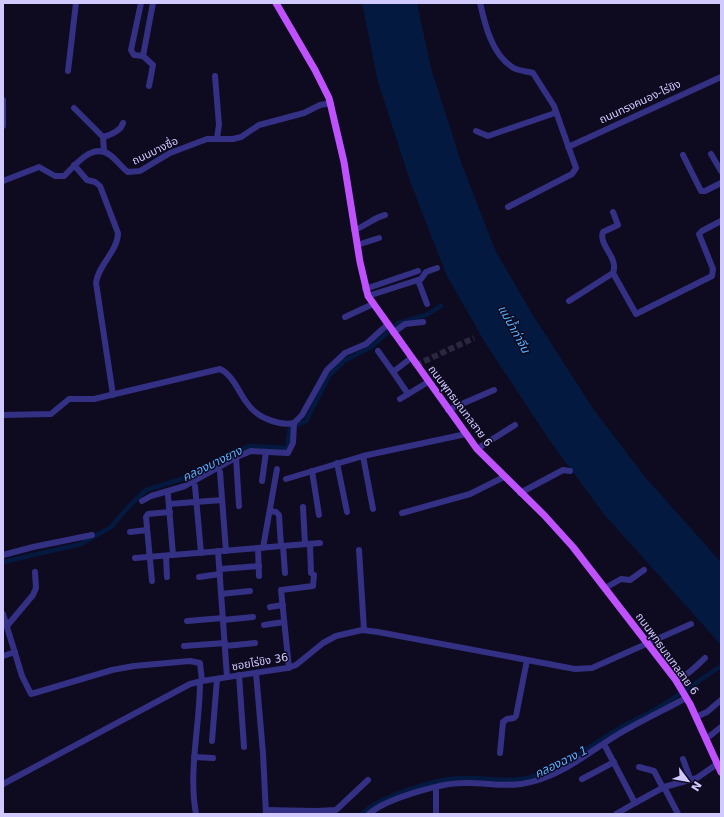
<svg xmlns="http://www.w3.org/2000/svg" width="724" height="817" font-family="'DejaVu Sans','Noto Sans Thai',sans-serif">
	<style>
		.water { fill: #04193f }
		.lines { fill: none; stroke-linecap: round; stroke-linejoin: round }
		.canal { stroke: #04193f; stroke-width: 4.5 }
		.minor-tunnel { stroke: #2b2741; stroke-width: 6; stroke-dasharray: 6 3; stroke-linecap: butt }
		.minor { stroke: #343084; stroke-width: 6 }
		.major { stroke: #bf51ff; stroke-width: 7 }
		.labels { text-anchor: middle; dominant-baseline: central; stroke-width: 3; stroke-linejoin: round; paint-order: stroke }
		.street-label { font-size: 11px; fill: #d0caff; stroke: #0e0a20 }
		.water-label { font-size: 12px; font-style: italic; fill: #58b1ff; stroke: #0e0a20 }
	</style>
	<rect width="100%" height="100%" fill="#0e0a20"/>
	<path class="water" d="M362,3H417L431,68L462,165L496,252L531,312L594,410L646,478L721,562V645L603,513L550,441L484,341L447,276L411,184L378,82Z"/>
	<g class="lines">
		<g class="canal">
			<path d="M3,562L81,544L111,527L131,504L146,490L188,477L226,455L237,450L251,446L287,448L290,428L306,421L329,376L344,361L371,347L398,323L426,315L441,306"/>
			<path d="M362,814C380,796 438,778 463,778C482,777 502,782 521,779C558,773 584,749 615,731C629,722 644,716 658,708C679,695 700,680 721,666"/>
		</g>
		<path class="minor-tunnel" d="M416,365L474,338"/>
		<g class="minor">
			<path d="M141,3L131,50L134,55L143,56L153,65L149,86"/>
			<path d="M480,3C485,25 492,54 512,67C518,71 526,71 533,73L554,106L576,168L572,174L508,207"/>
			<path d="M143,56L153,3"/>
			<path d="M68,71L76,3"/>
			<path d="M215,76L219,125L217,138"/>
			<path d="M3,100V126"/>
			<path d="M74,108L103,137C110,135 121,131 123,123"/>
			<path d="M476,131L488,136L555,113"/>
			<path d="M103,137L104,151"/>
			<path d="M568,147L721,77"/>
			<path d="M711,154L721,171"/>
			<path d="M683,155L701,191H705L721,183"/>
			<path d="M74,165L87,180L95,182L100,186L118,233C118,251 98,265 96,283L113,395"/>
			<path d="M3,181L39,167L55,176H64C76,165 92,142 110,155C117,160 121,167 128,172L140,171L170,153L207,139H233L241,137L259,125L304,113L320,105L331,103"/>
			<path d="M613,212L618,225L603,232C598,245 619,257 613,273L636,314L712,276L713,269L699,234L702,231L721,221"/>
			<path d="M354,230C366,226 373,218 385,215"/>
			<path d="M357,245L379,238"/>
			<path d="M418,280L427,304"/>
			<path d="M365,289L418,271"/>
			<path d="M368,296L421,279L426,272L437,268"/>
			<path d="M569,301L613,273"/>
			<path d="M345,317L373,304"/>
			<path d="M393,333L405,324L423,322"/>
			<path d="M378,351L393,372L411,358"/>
			<path d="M393,372L408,394"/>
			<path d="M400,399L428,382"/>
			<path d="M448,410L494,390"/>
			<path d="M3,415L51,414L69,399H94L220,369C233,375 239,393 247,403C256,417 278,426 294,423L302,415L327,370L345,353L366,344L387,325"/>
			<path d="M477,449L515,425"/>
			<path d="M363,456L373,509"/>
			<path d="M236,457L239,506"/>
			<path d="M337,463L347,512"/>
			<path d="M312,471L319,515"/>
			<path d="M220,472L226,551"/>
			<path d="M286,479L363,456L466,434"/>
			<path d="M262,481L266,452"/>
			<path d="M195,486L201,553"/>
			<path d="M520,493L563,470L570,471"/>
			<path d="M168,495L173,555"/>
			<path d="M142,501L151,496L185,486L239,456L251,451L288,453L293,443L294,423"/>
			<path d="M169,504L222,500"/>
			<path d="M303,507L305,544"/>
			<path d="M270,511L276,512L279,515L281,546"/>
			<path d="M402,513L470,494L504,477"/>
			<path d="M130,532L147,530"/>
			<path d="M310,544L311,573"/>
			<path d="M283,546L285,573"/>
			<path d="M258,548L259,576"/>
			<path d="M263,548L277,469"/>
			<path d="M359,550L364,630"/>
			<path d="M218,551L227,677"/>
			<path d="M3,555L33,547L92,535"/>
			<path d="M166,556L167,577"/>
			<path d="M135,558L320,543"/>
			<path d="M220,569L259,566"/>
			<path d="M199,577L220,574"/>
			<path d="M152,581L146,517L148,514L170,512"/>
			<path d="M605,588L621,579L630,580L644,570"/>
			<path d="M221,594L250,591"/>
			<path d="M270,607L283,605"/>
			<path d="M3,614L22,676L31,694L112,670L134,666L190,661L200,663L202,681"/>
			<path d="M223,620L253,617"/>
			<path d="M187,621L223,618"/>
			<path d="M264,625L284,622"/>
			<path d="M7,626L33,595L36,588L35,572"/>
			<path d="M184,646L225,643"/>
			<path d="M225,646L255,643"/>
			<path d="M3,656L15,652"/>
			<path d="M289,668L281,590L313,586L314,575"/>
			<path d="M256,673L263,753L266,814"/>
			<path d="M239,675L244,747"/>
			<path d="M675,679C688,676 695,667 705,658"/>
			<path d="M696,717L707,712L721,700"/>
			<path d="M706,739L721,727"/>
			<path d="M212,741L217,679"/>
			<path d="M604,744L635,803L664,787L697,778L717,764"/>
			<path d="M500,753L503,722L507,719L514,718L516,716L527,660"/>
			<path d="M194,757L213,758"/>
			<path d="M683,759L691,781"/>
			<path d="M639,767L654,771L663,788"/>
			<path d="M582,779L614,762"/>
			<path d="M3,784L190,684L202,681L287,668L296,665L323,643L336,636L362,630L378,632L575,669L592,668L691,624"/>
			<path d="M664,787L678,814"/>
			<path d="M436,788V814"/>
			<path d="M266,810L316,811L336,810L368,780"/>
			<path d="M196,814C188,770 200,726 200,682"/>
			<path d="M369,814C385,799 441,783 463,783C482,782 502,787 521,784C558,779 586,754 617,735C639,722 664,710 686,698"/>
			<path d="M616,814L635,803"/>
		</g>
		<path class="major" d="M276,3L315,70L329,98L344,162L360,262L368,296L477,449L544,515L573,547L675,679L690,704L721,772"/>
	</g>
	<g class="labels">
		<g class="street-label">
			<text transform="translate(640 102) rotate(-25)">ถนนทรงคนอง-ไร่ขิง</text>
			<text transform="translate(155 151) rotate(-26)">ถนนบางซื่อ</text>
			<text transform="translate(460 406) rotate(53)">ถนนพุทธมณฑลสาย 6</text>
			<text transform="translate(667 654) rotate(54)">ถนนพุทธมณฑลสาย 6</text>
			<text transform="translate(260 662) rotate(-10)">ซอยไร่ขิง 36</text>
		</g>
		<g class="water-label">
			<text transform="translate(514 329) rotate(61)">แม่น้ำท่าจีน</text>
			<text transform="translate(212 464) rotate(-26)">คลองบางยาง</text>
			<text transform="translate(561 762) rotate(-26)">คลองฉาง 1</text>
		</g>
	</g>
	<rect width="724" height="817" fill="none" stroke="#d0caff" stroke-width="8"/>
	<g transform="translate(688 781) rotate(122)" stroke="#0e0a20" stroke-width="3" paint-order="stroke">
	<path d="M0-3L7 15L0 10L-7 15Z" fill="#d0caff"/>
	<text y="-6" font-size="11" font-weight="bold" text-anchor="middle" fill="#d0caff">N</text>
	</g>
</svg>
